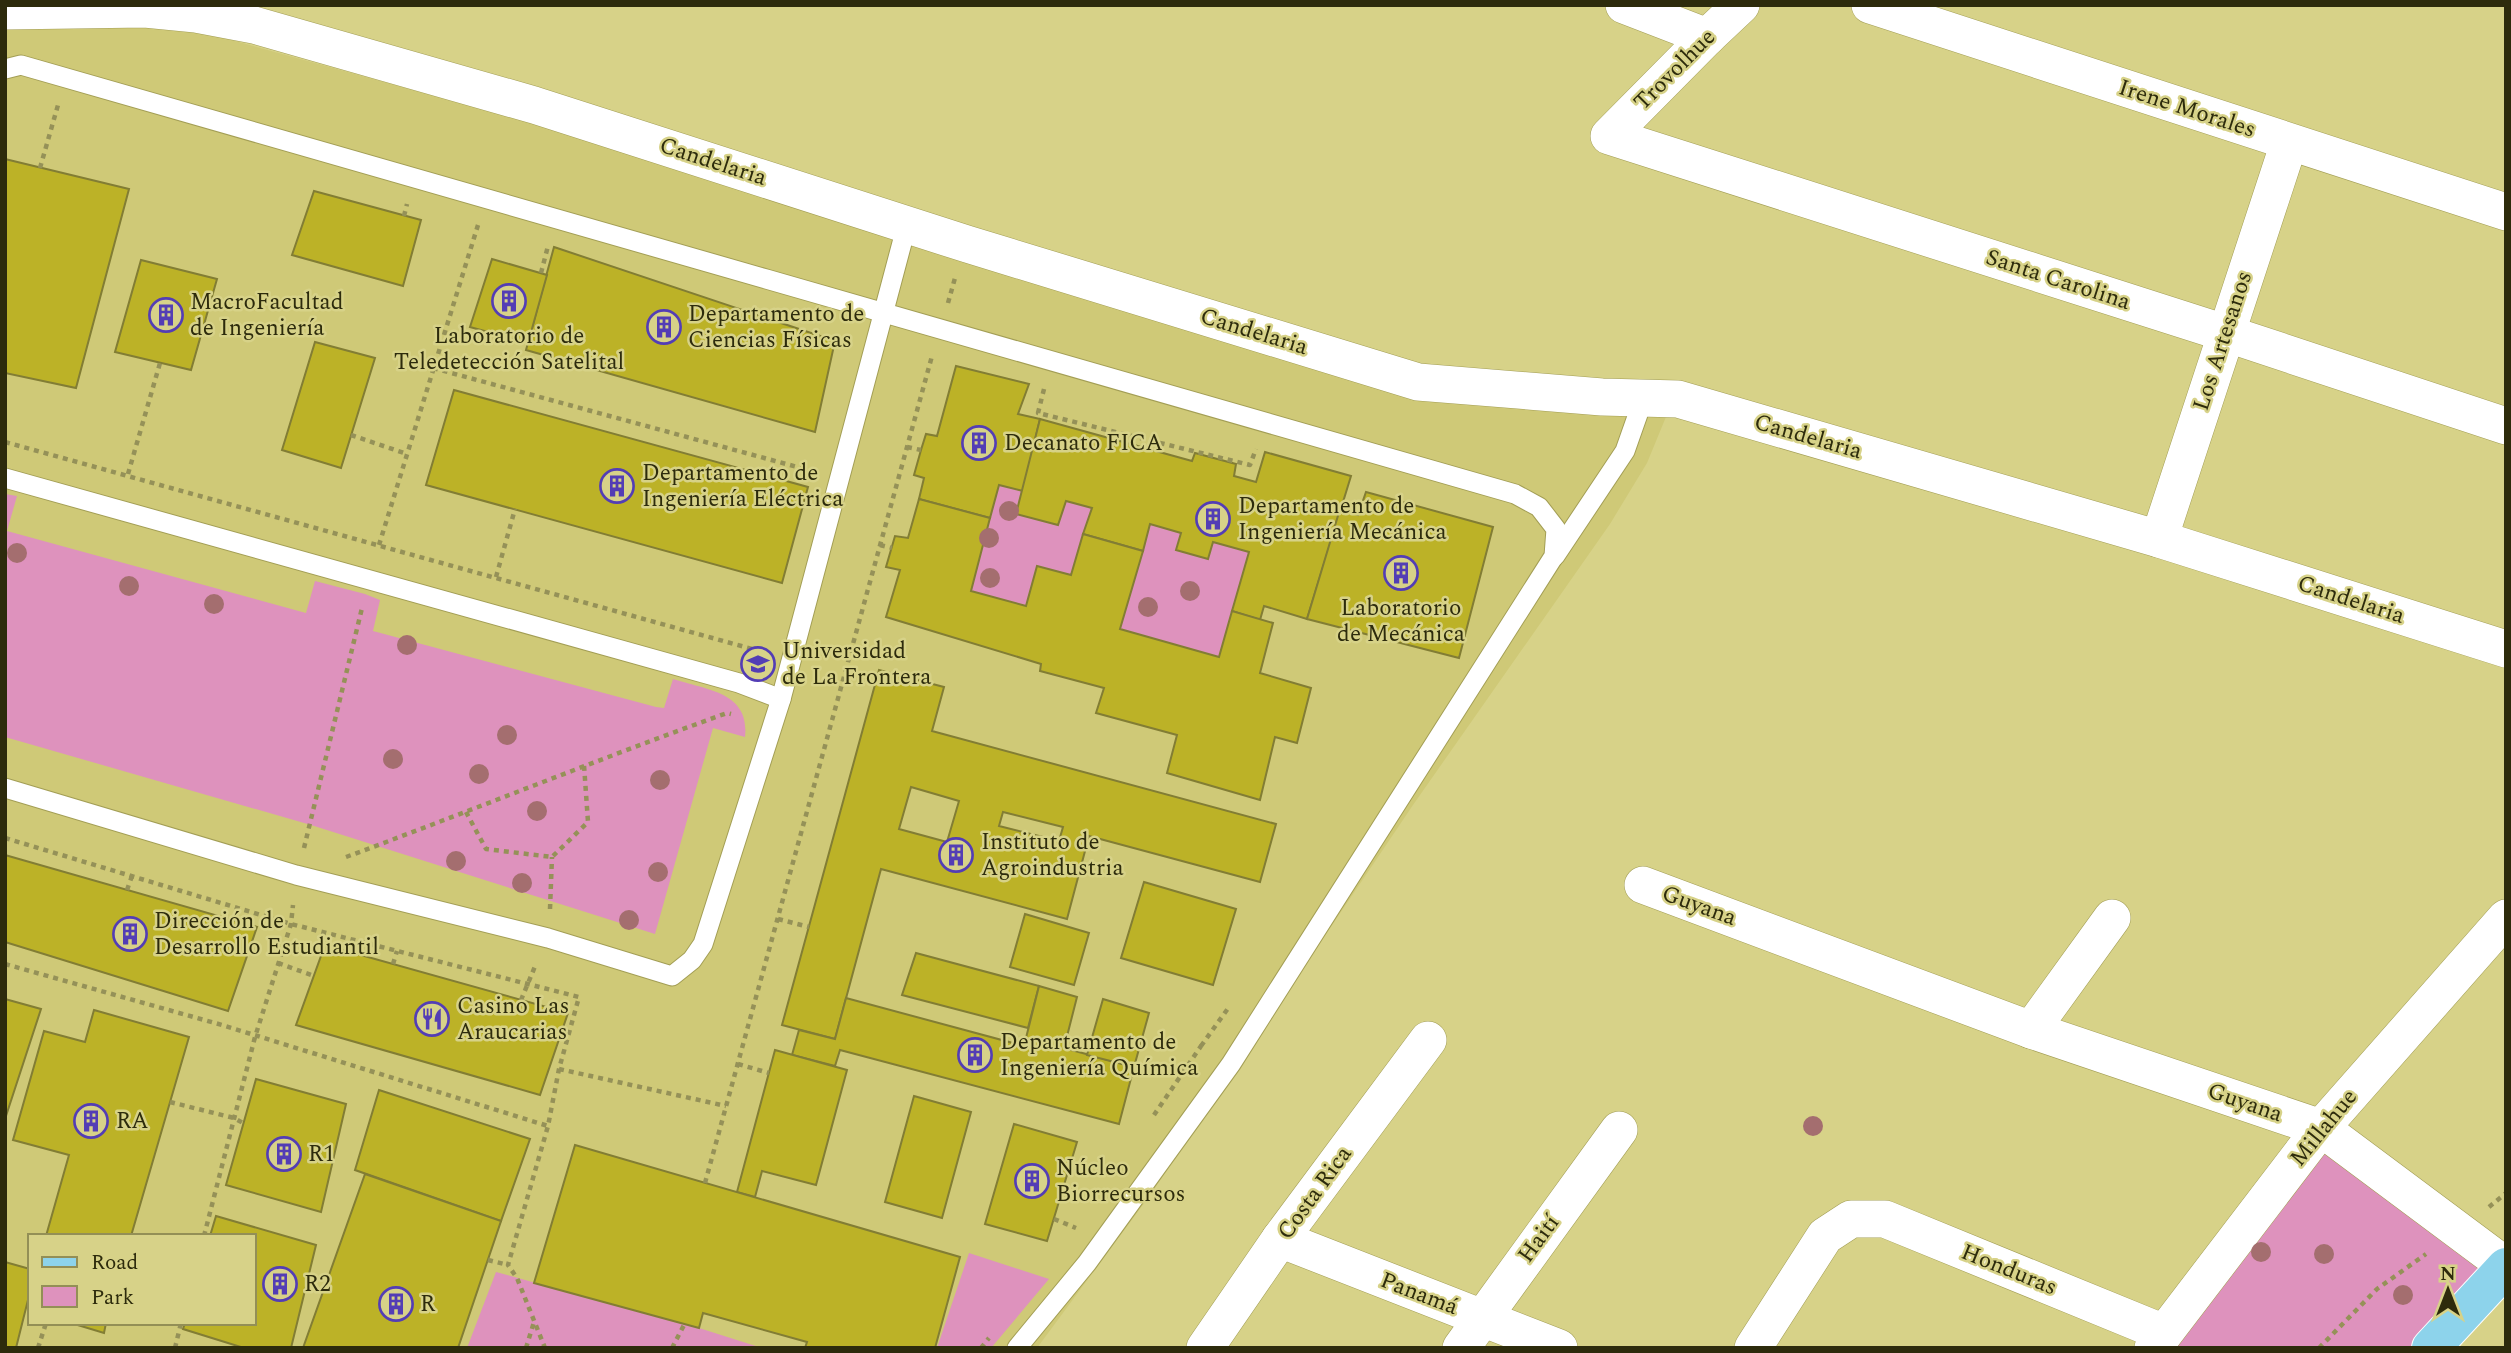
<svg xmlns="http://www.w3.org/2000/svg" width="2511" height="1353" font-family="Spectral,serif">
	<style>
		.built { fill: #cfc977; fill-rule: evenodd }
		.green { fill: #de92bd }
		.building { fill: #bcb227; stroke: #827d34; stroke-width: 2; fill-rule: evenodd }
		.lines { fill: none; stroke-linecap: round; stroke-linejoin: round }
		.lane-casing { stroke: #a39e55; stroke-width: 21 }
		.street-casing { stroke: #a39e55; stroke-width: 38 }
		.primary-casing { stroke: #fff; stroke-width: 40 }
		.path { stroke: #959158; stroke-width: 4.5; stroke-dasharray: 5 5; stroke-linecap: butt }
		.lane { stroke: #fff; stroke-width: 19 }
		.street { stroke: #fff; stroke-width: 37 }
		.primary { stroke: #8dd3eb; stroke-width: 38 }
		.tree { fill: #a46e6f }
		.labels { text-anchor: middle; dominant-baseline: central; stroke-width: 5; stroke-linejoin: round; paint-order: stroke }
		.street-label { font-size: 23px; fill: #2d2b0c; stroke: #d7d288 }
		.poi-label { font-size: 23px; fill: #2d2b0c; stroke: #d7d288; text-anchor: start }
	</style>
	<rect width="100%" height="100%" fill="#d7d288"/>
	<path class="built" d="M184,27L522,120L1412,393L1668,412L1647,463L1610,524L1413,805L1151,1194L1037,1348H5V28ZM30,1236H254V1323H30Z"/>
	<g class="green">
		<path d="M999,485L1023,491L1016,514L1066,501L1092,508L1071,575L1037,566L1026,606L971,591Z"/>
		<path d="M5,494L17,496L7,531L306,613L315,581L365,594L380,600L373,631L656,707L664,708L673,679C707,690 750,692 745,737L713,728L655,934L311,825L5,737Z"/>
		<path d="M1150,524L1181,533L1176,550L1208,559L1213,542L1249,552L1219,657L1120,629Z"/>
		<path d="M2321,1128L2506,1266L2431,1348H2153Z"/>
		<path d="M969,1253L1049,1279L991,1348H937Z"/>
		<path d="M496,1272L699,1328L762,1348H467Z"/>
	</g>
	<g class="building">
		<path d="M5,159L129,189L76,388L5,373Z"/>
		<path d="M314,191L421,220L403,286L292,255Z"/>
		<path d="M554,247L835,341L815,432L526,350Z"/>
		<path d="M492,259L547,275L528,343L470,327Z"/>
		<path d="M141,260L217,279L191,370L115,352Z"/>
		<path d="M315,342L375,358L341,468L282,450Z"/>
		<path d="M956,366L1029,384L1018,414L1040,419L1023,491L999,485L990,518L919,499L924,478L914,475L921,450L926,434L937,436Z"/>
		<path d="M454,390L808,487L782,583L426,485Z"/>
		<path d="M1040,419L1192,461L1195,453L1236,464L1234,476L1256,482L1265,452L1351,476L1307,619L1264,606L1260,620L1232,611L1249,552L1213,542L1208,559L1176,550L1181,533L1150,524L1143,551L1083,534L1092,508L1066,501L1058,525L1016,514Z"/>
		<path d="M1366,492L1493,527L1459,658L1307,619L1340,509L1358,515Z"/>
		<path d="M919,499L990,518L971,591L1026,606L1037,566L1071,575L1083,534L1143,551L1120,629L1219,657L1232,611L1273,623L1260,673L1311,688L1297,743L1275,737L1260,800L1167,773L1177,735L1096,713L1104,688L1040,671L1041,664L886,617L900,570L886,567L895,536L908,538Z"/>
		<path d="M879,670L944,687L932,731L1276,824L1260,882L1089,836L1067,919L881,869L835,1039L782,1025ZM911,787L959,801L947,842L899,829ZM1003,812L1063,827L1059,841L999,826Z"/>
		<path d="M5,855L257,927L228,1011L5,942Z"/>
		<path d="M1144,882L1236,909L1213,985L1121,958Z"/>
		<path d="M1025,914L1089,933L1074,985L1010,967Z"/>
		<path d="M325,945L568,1013L540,1095L296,1025Z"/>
		<path d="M916,953L1039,986L1028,1028L902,995Z"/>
		<path d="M1039,986L1077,997L1064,1048L1134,1067L1119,1124L840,1050L835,1066L792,1055L799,1030L835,1039L846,998L1024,1046Z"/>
		<path d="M5,999L41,1009L5,1119Z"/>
		<path d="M1103,999L1149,1013L1134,1067L1087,1055Z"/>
		<path d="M94,1010L189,1037L131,1236H46L69,1155L13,1140L44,1031L85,1042Z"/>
		<path d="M775,1050L847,1070L816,1185L762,1171L755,1197L737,1192Z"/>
		<path d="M256,1079L346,1104L321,1212L226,1185Z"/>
		<path d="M379,1090L530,1139L501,1221L355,1170Z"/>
		<path d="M914,1096L971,1112L942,1218L885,1202Z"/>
		<path d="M1014,1124L1077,1142L1047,1241L985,1224Z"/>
		<path d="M575,1145L960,1257L935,1348H805L807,1342L703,1313L699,1328L534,1283Z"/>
		<path d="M365,1174L501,1221L458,1348H303Z"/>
		<path d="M216,1216L316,1245L291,1348H244L183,1329L185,1323H254V1236H210Z"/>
		<path d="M5,1262L30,1269V1292L16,1348H5Z"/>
		<path d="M71,1323H106L104,1333Z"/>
	</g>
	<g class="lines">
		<g class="lane-casing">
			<g id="lane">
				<path d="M5,69L21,65C519,207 1017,352 1515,494L1539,507L1556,529L1554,556L1231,1064L1087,1263L1017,1348"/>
				<path d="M5,478L739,683L781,699"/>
				<path d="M1555,556L1625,451L1644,397"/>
				<path d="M5,788L296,875L548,938L672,976L692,960L703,944L781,699L907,224"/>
			</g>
		</g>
		<g class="street-casing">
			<g id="street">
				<path d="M1624,5L1707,37"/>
				<path d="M1741,5L1707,37L1609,136L2225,333L2506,426"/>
				<path d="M1870,5L2506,212"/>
				<path d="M5,11L145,9L196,14L254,25L534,105L967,244L1418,382L1602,397L1678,399L2159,539L2506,649"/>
				<path d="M2159,539L2289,143"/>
				<path d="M1643,885L2031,1030L2321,1128L2506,1266"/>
				<path d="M2031,1030L2112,918"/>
				<path d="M1280,1239L1559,1348"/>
				<path d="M1205,1348L1280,1239L1428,1040"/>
				<path d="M1461,1348L1619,1130"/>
				<path d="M1753,1348L1825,1236L1851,1219H1885L2164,1333"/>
				<path d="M2153,1348L2321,1128L2506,918"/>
			</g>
		</g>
		<g class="primary-casing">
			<path id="primary" d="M2431,1348L2506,1267"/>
		</g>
		<g class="path">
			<path d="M40,168L58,105"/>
			<path d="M404,216L407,204"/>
			<path d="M541,273L548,246"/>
			<path d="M948,303L955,278"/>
			<path d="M433,368L812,471"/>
			<path d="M1044,389L1038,413L1250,465L1256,449"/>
			<path d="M351,435L407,454"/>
			<path d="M5,442L763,652"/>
			<path d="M907,447L921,450"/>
			<path d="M128,474L160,363"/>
			<path d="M379,545L478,225"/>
			<path d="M880,545L892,548"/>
			<path d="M496,577L515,509"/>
			<path d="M466,812L486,849L552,857L588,822L584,765"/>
			<path d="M5,838L291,924L579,997L559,1069L548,1126L508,1265L517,1278L545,1348"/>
			<path d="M304,848L362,608"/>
			<path d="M346,857C473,810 599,759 727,713L731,714"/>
			<path d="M127,890L132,876"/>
			<path d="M550,909L552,857"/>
			<path d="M778,919L809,927"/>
			<path d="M278,963L314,976"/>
			<path d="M5,964L222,1025L548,1126"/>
			<path d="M393,964L397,951"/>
			<path d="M521,1000L536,964"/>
			<path d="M1201,1046L1229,1007"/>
			<path d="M738,1064L769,1073"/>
			<path d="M559,1069L726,1106"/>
			<path d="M170,1102L234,1118L243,1123"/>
			<path d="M1154,1115L1201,1046L1203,1047"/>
			<path d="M705,1183L932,356"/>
			<path d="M2489,1207L2506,1193"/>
			<path d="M1054,1219L1076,1228"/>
			<path d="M204,1236L255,1037L291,924L293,905"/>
			<path d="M488,1260L508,1265"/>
			<path d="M38,1348L46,1323"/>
			<path d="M175,1348L181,1323"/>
			<path d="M526,1348L534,1322"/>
			<path d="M672,1348L684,1325"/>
			<path d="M981,1348L989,1338"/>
			<path d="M2319,1348L2377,1289L2426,1254"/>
		</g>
		<use href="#lane" class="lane"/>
		<use href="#street" class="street"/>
		<use href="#primary" class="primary"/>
	</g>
	<g class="tree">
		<circle cx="1009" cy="511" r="10"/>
		<circle cx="989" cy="538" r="10"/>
		<circle cx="17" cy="553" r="10"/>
		<circle cx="990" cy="578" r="10"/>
		<circle cx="129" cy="586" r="10"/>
		<circle cx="1190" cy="591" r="10"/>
		<circle cx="214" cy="604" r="10"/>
		<circle cx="1148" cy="607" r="10"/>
		<circle cx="407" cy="645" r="10"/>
		<circle cx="507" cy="735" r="10"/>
		<circle cx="393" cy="759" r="10"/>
		<circle cx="479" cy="774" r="10"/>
		<circle cx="660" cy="780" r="10"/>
		<circle cx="537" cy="811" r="10"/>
		<circle cx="456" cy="861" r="10"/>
		<circle cx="658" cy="872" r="10"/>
		<circle cx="522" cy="883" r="10"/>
		<circle cx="629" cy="920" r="10"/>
		<circle cx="1813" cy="1126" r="10"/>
		<circle cx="2261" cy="1252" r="10"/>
		<circle cx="2324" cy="1254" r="10"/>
		<circle cx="2403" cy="1295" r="10"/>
	</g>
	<defs>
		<g id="building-ring" transform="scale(1.75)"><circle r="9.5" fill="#d7d288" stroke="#533db5" stroke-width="1.5"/><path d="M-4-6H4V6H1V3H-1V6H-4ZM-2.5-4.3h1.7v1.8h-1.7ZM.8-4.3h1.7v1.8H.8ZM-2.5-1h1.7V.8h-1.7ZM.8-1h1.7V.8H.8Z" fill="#533db5"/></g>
		<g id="university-ring" transform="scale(1.75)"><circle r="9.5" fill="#d7d288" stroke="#533db5" stroke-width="1.5"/><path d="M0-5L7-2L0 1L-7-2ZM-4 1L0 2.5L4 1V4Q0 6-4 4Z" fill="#533db5"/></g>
		<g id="restaurant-ring" transform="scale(1.75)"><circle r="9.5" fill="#d7d288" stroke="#533db5" stroke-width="1.5"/><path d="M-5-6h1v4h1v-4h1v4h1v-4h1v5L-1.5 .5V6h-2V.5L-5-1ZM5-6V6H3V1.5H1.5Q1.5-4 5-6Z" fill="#533db5"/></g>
	</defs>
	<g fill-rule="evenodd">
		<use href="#building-ring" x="509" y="301"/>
		<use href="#building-ring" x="166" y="315"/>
		<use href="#building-ring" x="664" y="327"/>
		<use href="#building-ring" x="979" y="443"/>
		<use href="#building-ring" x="617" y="486"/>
		<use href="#building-ring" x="1213" y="519"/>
		<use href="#building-ring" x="1401" y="573"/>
		<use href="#university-ring" x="758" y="664"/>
		<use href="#building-ring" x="956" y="855"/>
		<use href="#building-ring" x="130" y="934"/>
		<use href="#restaurant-ring" x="432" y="1019"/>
		<use href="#building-ring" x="975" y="1055"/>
		<use href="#building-ring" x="91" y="1121"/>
		<use href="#building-ring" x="284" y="1154"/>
		<use href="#building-ring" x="1032" y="1181"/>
		<use href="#building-ring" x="280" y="1284"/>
		<use href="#building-ring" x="396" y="1304"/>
	</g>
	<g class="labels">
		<g class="street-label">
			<text transform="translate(1675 70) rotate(-45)">Trovolhue</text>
			<text transform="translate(2187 109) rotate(18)">Irene Morales</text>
			<text transform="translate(713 162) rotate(18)">Candelaria</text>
			<text transform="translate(2058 280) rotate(18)">Santa Carolina</text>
			<text transform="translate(1254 332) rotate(17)">Candelaria</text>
			<text transform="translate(2223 341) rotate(-72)">Los Artesanos</text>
			<text transform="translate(1808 437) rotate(16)">Candelaria</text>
			<text transform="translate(2351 600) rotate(18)">Candelaria</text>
			<text transform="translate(1699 906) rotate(20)">Guyana</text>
			<text transform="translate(2245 1103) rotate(19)">Guyana</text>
			<text transform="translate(2324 1128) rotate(-51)">Millahue</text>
			<text transform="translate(1315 1193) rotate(-54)">Costa Rica</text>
			<text transform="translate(1539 1239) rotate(-54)">Haití</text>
			<text transform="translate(2009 1270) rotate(22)">Honduras</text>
			<text transform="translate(1419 1294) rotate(21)">Panamá</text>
		</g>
		<g class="poi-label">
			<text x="190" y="302">MacroFacultad<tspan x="190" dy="26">de Ingeniería</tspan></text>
			<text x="688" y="314">Departamento de<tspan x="688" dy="26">Ciencias Físicas</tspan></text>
			<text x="509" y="336" text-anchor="middle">Laboratorio de<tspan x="509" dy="26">Teledetección Satelital</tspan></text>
			<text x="1004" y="443">Decanato FICA</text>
			<text x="642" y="473">Departamento de<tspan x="642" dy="26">Ingeniería Eléctrica</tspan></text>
			<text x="1238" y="506">Departamento de<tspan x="1238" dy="26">Ingeniería Mecánica</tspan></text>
			<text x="1401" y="608" text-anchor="middle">Laboratorio<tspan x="1401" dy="26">de Mecánica</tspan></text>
			<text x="782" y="651">Universidad<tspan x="782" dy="26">de La Frontera</tspan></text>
			<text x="981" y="842">Instituto de<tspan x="981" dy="26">Agroindustria</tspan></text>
			<text x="154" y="921">Dirección de<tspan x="154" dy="26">Desarrollo Estudiantil</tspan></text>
			<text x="457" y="1006">Casino Las<tspan x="457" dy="26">Araucarias</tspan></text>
			<text x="1000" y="1042">Departamento de<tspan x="1000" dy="26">Ingeniería Química</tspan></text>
			<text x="116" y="1121">RA</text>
			<text x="308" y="1154">R1</text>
			<text x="1056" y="1168">Núcleo<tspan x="1056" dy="26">Biorrecursos</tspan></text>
			<text x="304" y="1284">R2</text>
			<text x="420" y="1304">R</text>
		</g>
	</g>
	<rect width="2511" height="1353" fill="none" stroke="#2d2b0c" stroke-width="14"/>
	<rect x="28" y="1234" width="228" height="91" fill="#d7d288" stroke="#938f56" stroke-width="2"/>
	<rect x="42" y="1257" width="35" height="10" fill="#8dd3eb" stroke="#938f56" stroke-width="2"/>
	<text x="91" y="1269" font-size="21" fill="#2d2b0c">Road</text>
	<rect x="42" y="1286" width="35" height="21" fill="#de92bd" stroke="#938f56" stroke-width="2"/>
	<text x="91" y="1304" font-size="21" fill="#2d2b0c">Park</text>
	<g transform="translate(2448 1290)" stroke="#d7d288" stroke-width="5" paint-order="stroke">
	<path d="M0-5L12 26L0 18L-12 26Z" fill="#2d2b0c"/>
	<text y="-10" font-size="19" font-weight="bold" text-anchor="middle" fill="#2d2b0c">N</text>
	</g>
</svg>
